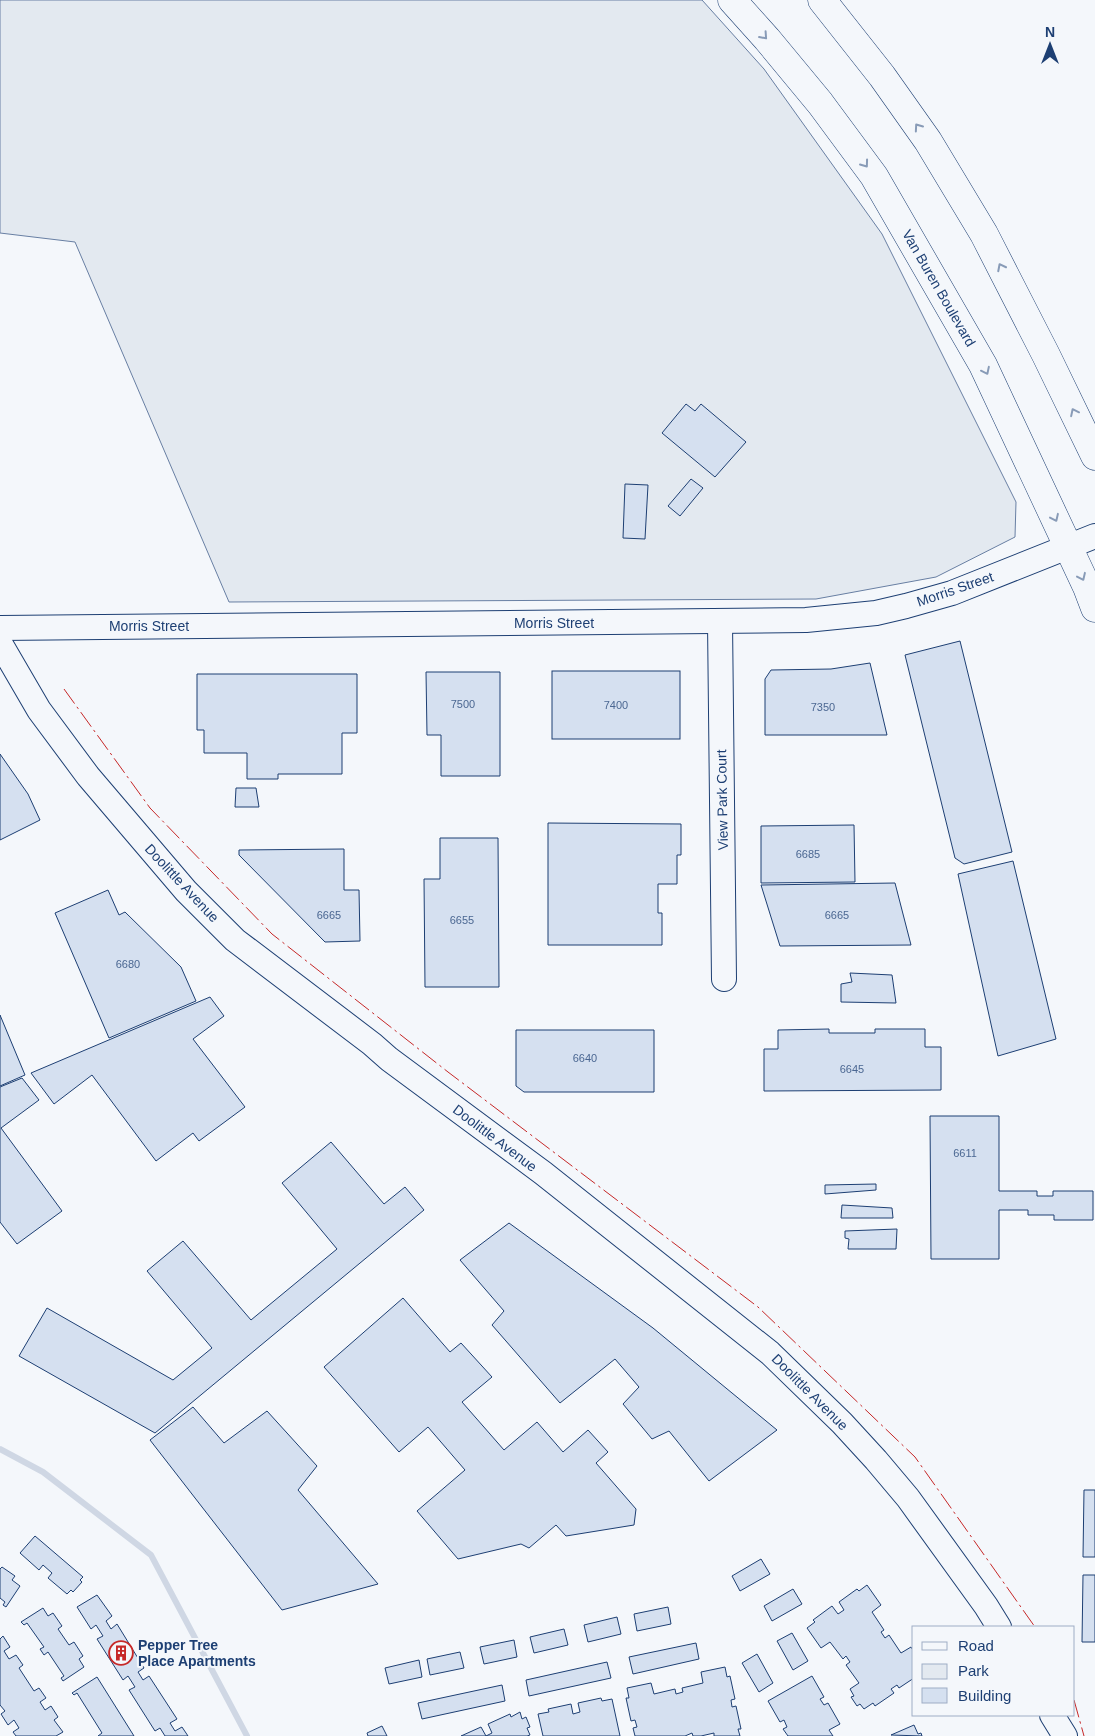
<svg xmlns="http://www.w3.org/2000/svg" width="1095" height="1736" font-family="Helvetica,sans-serif">
	<style>
		.green { fill: #e3e9f0; stroke: #687fa3 }
		.lines { fill: none; stroke-linecap: round; stroke-linejoin: round }
		.stream { stroke: #cfd7e4; stroke-width: 6 }
		.building { fill: #d5e0f0; stroke: #1d3f73 }
		.minor-casing { stroke: #1d3f73; stroke-width: 26 }
		.major-casing { stroke: #1d3f73; stroke-width: 29 }
		.minor { stroke: #f4f7fb; stroke-width: 24 }
		.major { stroke: #f4f7fb; stroke-width: 28 }
		.power { stroke: #c62828; stroke-width: 1; stroke-dasharray: 18 4 2.5 4; stroke-linecap: butt }
		.oneway { stroke: #889bb7 }
		.labels { text-anchor: middle; dominant-baseline: central; stroke-width: 4; stroke-linejoin: round; paint-order: stroke }
		.number-label { font-size: 11px; fill: #4b6792 }
		.street-label { font-size: 14px; fill: #1d3f73; stroke: #f4f7fb }
		.poi-label { font-size: 14px; font-weight: bold; fill: #1d3f73; stroke: #f4f7fb; text-anchor: start }
	</style>
	<rect width="100%" height="100%" fill="#f4f7fb"/>
	<path class="green" d="M0,0H702L764,69L882,234L1016,502L1015,537L936,577L816,599L229,602L75,242L0,233Z"/>
	<g class="lines">
		<path class="stream" d="M0,1449L43,1472L151,1555L247,1736"/>
	</g>
	<g class="building">
		<path d="M686,404L695,411L701,404L746,442L715,477L662,433Z"/>
		<path d="M691,479L703,488L680,516L668,506Z"/>
		<path d="M625,484L648,485L645,539L623,538Z"/>
		<path d="M960,641L1012,852L964,864L955,858L905,655Z"/>
		<path d="M870,663L887,735H765V679L771,670L831,669Z"/>
		<rect x="552" y="671" width="128" height="68"/>
		<path d="M426,672H500V776H441V735H427Z"/>
		<path d="M197,674H357V733H342V774H278V779H247V753H204V730H197Z"/>
		<path d="M0,754L28,794L40,820L0,840Z"/>
		<path d="M236,788H256L259,807H235Z"/>
		<path d="M548,823L681,824V855H677V884H658V913H662V945H548Z"/>
		<path d="M854,825L855,882L761,883V826Z"/>
		<path d="M440,838H498L499,987H425L424,879H440Z"/>
		<path d="M344,849V890H359L360,941L325,942L239,855V850Z"/>
		<path d="M1013,861L1056,1039L998,1056L958,874Z"/>
		<path d="M895,883L911,945L780,946L761,885Z"/>
		<path d="M108,890L119,915L125,912L181,967L196,1001L109,1038L55,913Z"/>
		<path d="M850,973L892,975L896,1003L841,1002V984L852,982Z"/>
		<path d="M210,997L224,1016L193,1039L245,1107L199,1141L193,1133L156,1161L92,1075L54,1104L31,1073Z"/>
		<path d="M0,1015L25,1075L0,1086Z"/>
		<path d="M829,1029V1033H875V1029H925V1047H941V1090L764,1091V1049H778V1030Z"/>
		<path d="M516,1030H654V1092H524L516,1086Z"/>
		<path d="M22,1078L39,1100L1,1128L62,1211L17,1244L0,1222V1087Z"/>
		<path d="M930,1116H999V1191H1037V1196H1053V1191H1093V1220H1054V1215H1028V1210H999V1259H931Z"/>
		<path d="M331,1142L384,1204L405,1187L424,1210L155,1433L19,1356L47,1308L173,1380L212,1348L147,1271L183,1241L251,1320L337,1249L282,1183Z"/>
		<path d="M876,1184V1190L825,1194V1185Z"/>
		<path d="M842,1205L892,1208L893,1218H841Z"/>
		<path d="M509,1223L653,1328L777,1430L709,1481L669,1431L652,1439L623,1404L639,1387L615,1359L560,1403L492,1325L504,1311L460,1260Z"/>
		<path d="M897,1229L896,1249H848L849,1239L845,1238V1231Z"/>
		<path d="M403,1298L450,1352L461,1343L492,1377L462,1402L504,1450L537,1422L563,1452L588,1430L608,1452L596,1463L636,1509L634,1525L566,1536L556,1525L529,1548L521,1544L458,1559L417,1511L465,1470L428,1427L399,1452L324,1367Z"/>
		<path d="M193,1407L224,1443L267,1411L317,1466L298,1490L378,1584L282,1610L150,1440Z"/>
		<path d="M1084,1490H1095V1557H1083Z"/>
		<path d="M35,1536L83,1577L80,1580L82,1582L73,1592L71,1590L67,1594L48,1578L52,1573L43,1565L39,1570L20,1553Z"/>
		<path d="M761,1559L770,1574L740,1591L732,1576Z"/>
		<path d="M2,1567L15,1576L12,1580L20,1586L6,1607L3,1605L5,1602L0,1598V1569Z"/>
		<path d="M1083,1575H1095V1642H1082Z"/>
		<path d="M867,1585L881,1605L872,1612L884,1630L881,1632L885,1638L889,1635L901,1653L911,1647L914,1652V1678L899,1688L897,1685L891,1689L894,1693L875,1706L873,1703L864,1709L860,1704L857,1706L851,1697L854,1696L850,1689L859,1683L846,1665L850,1662L846,1656L843,1659L830,1642L821,1648L807,1628L815,1622L813,1620L832,1606L838,1614L844,1610L839,1602L857,1589L859,1591Z"/>
		<path d="M793,1589L802,1604L772,1621L764,1606Z"/>
		<path d="M97,1595L112,1616L106,1621L111,1629L117,1624L144,1668L138,1672L143,1680L149,1676L177,1719L170,1723L175,1731L182,1727L188,1736H165L160,1728L155,1731L129,1690L135,1687L128,1676L123,1680L97,1639L103,1636L96,1625L91,1629L77,1607Z"/>
		<path d="M668,1607L671,1624L637,1631L634,1614Z"/>
		<path d="M43,1608L48,1616L53,1613L62,1626L58,1629L69,1645L74,1642L83,1656L79,1659L84,1667L63,1681L61,1678L64,1676L48,1652L44,1655L40,1649L44,1647L27,1623L24,1625L21,1622Z"/>
		<path d="M617,1617L621,1634L588,1642L584,1625Z"/>
		<path d="M564,1629L568,1645L534,1653L530,1637Z"/>
		<path d="M792,1633L808,1661L793,1670L777,1641Z"/>
		<path d="M3,1636L10,1647L4,1651L9,1659L16,1655L23,1665L19,1668L34,1691L39,1688L46,1698L40,1702L45,1710L51,1706L58,1717L54,1720L63,1732L56,1736H16L13,1732L19,1728L14,1720L8,1725L1,1714L5,1711L0,1705V1639Z"/>
		<path d="M514,1640L517,1657L484,1664L480,1647Z"/>
		<path d="M696,1643L699,1659L633,1674L629,1657Z"/>
		<path d="M460,1652L464,1668L430,1675L427,1659Z"/>
		<path d="M757,1654L773,1683L759,1692L742,1663Z"/>
		<path d="M419,1660L422,1677L389,1684L385,1668Z"/>
		<path d="M607,1662L611,1678L529,1696L526,1680Z"/>
		<path d="M725,1667L727,1677L730,1676L735,1699L731,1700L732,1707L736,1706L741,1729H738L740,1736H714V1733L701,1736H693L692,1733L685,1736H635L633,1728L637,1727L635,1720L631,1721L626,1698H629L627,1688L651,1683L654,1694L675,1689L676,1694L683,1692L682,1688L703,1683L701,1672Z"/>
		<path d="M812,1676L824,1697L820,1699L824,1705L828,1703L840,1724L829,1730L833,1736H788L783,1729L787,1727L784,1720L780,1722L768,1701Z"/>
		<path d="M97,1677L134,1736H98L102,1733L77,1693L74,1695L72,1693Z"/>
		<path d="M502,1685L505,1701L422,1719L418,1703Z"/>
		<path d="M601,1698L602,1701L612,1699L620,1736H543L538,1714L549,1712L548,1709L571,1704L573,1714L580,1712L578,1703Z"/>
		<path d="M520,1712L522,1719L526,1717L530,1727L527,1728L530,1735L527,1736H461L481,1727L486,1736L492,1733L488,1724L510,1714L511,1717Z"/>
		<path d="M914,1725L918,1734L921,1733L922,1736L891,1735Z"/>
		<path d="M382,1726L387,1736H368L367,1733Z"/>
	</g>
	<g class="lines">
		<g class="minor-casing">
			<g id="minor">
				<path d="M720,622L724,979"/>
				<path d="M0,628L806,620L876,613L906,606L952,593L1095,536"/>
				<path d="M0,643L39,710L88,776L186,891L235,940L372,1044L389,1059L543,1173L770,1353L842,1423L876,1460L908,1498L986,1606L999,1627"/>
				<path d="M1052,1715L1065,1736"/>
			</g>
		</g>
		<g class="major-casing">
			<g id="major">
				<path d="M732,0L767,39L820,103L874,176L983,365L1087,587L1095,608"/>
				<path d="M822,0L882,76L928,141L984,234L1046,355L1095,456"/>
			</g>
		</g>
		<use href="#minor" class="minor"/>
		<use href="#major" class="major"/>
		<g class="power">
			<path d="M64,689L150,808L272,934L448,1072L758,1307L915,1457L1035,1627"/>
			<path d="M1074,1700L1084,1736"/>
		</g>
	</g>
	<defs><path id="oneway-chevron" d="M-2-3.5L2.5 0L-2 3.5" fill="none" stroke-width="1.6" stroke-linecap="round" stroke-linejoin="round" transform="scale(1.25)"/></defs>
	<g class="oneway">
		<use href="#oneway-chevron" transform="translate(764 36) rotate(48)"/>
		<use href="#oneway-chevron" transform="translate(918 127) rotate(-125)"/>
		<use href="#oneway-chevron" transform="translate(865 164) rotate(54)"/>
		<use href="#oneway-chevron" transform="translate(1001 267) rotate(-117)"/>
		<use href="#oneway-chevron" transform="translate(986 371) rotate(64)"/>
		<use href="#oneway-chevron" transform="translate(1074 412) rotate(-116)"/>
		<use href="#oneway-chevron" transform="translate(1055 518) rotate(65)"/>
		<use href="#oneway-chevron" transform="translate(1082 577) rotate(65)"/>
	</g>
	<defs>
		<g id="building-ring" transform="scale(1.25)"><circle r="9.5" fill="#f4f7fb" stroke="#c62828" stroke-width="1.5"/><path d="M-4-6H4V6H1V3H-1V6H-4ZM-2.5-4.3h1.7v1.8h-1.7ZM.8-4.3h1.7v1.8H.8ZM-2.5-1h1.7V.8h-1.7ZM.8-1h1.7V.8H.8Z" fill="#c62828"/></g>
	</defs>
	<g fill-rule="evenodd">
		<use href="#building-ring" x="121" y="1653"/>
	</g>
	<g class="labels">
		<g class="number-label">
			<text x="463" y="704">7500</text>
			<text x="616" y="705">7400</text>
			<text x="823" y="707">7350</text>
			<text x="808" y="854">6685</text>
			<text x="329" y="915">6665</text>
			<text x="837" y="915">6665</text>
			<text x="462" y="920">6655</text>
			<text x="128" y="964">6680</text>
			<text x="585" y="1058">6640</text>
			<text x="852" y="1069">6645</text>
			<text x="965" y="1153">6611</text>
		</g>
		<g class="street-label">
			<text transform="translate(939 288) rotate(60)">Van Buren Boulevard</text>
			<text transform="translate(955 589) rotate(-19)">Morris Street</text>
			<text x="554" y="623">Morris Street</text>
			<text x="149" y="626">Morris Street</text>
			<text transform="translate(722 800) rotate(-91)">View Park Court</text>
			<text transform="translate(182 883) rotate(47)">Doolittle Avenue</text>
			<text transform="translate(495 1138) rotate(37)">Doolittle Avenue</text>
			<text transform="translate(810 1392) rotate(45)">Doolittle Avenue</text>
		</g>
		<g class="poi-label">
			<text x="138" y="1645">Pepper Tree<tspan x="138" dy="16">Place Apartments</tspan></text>
		</g>
	</g>
	<rect x="912" y="1626" width="162" height="90" fill="#f4f7fb" stroke="#9eadc5"/>
	<rect x="922" y="1642" width="25" height="8" fill="#f4f7fb" stroke="#9eadc5"/>
	<text x="958" y="1651" font-size="15" fill="#1d3f73">Road</text>
	<rect x="922" y="1664" width="25" height="15" fill="#e3e9f0" stroke="#9eadc5"/>
	<text x="958" y="1676" font-size="15" fill="#1d3f73">Park</text>
	<rect x="922" y="1688" width="25" height="15" fill="#d5e0f0" stroke="#9eadc5"/>
	<text x="958" y="1701" font-size="15" fill="#1d3f73">Building</text>
	<g transform="translate(1050 45)" stroke="#f4f7fb" stroke-width="4" paint-order="stroke">
	<path d="M0-4L9 19L0 12L-9 19Z" fill="#1d3f73"/>
	<text y="-8" font-size="14" font-weight="bold" text-anchor="middle" fill="#1d3f73">N</text>
	</g>
</svg>
